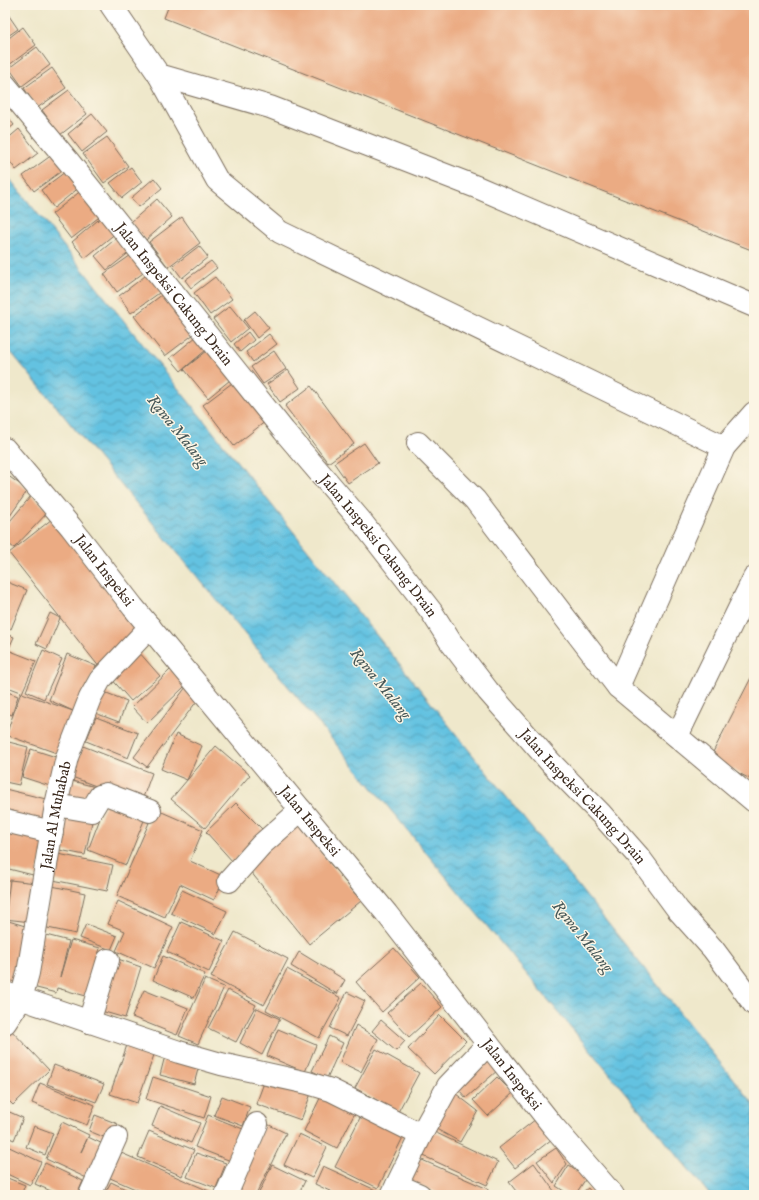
<svg xmlns="http://www.w3.org/2000/svg" width="759" height="1200" font-family="'IM FELL English',serif">
	<style>
		.water { fill: url(#water-waves); stroke: #4f7680 }
		.building { fill: #ebab83 }
		.lines { fill: none; stroke-linecap: round; stroke-linejoin: round }
		.minor-casing { stroke: #7a6c5b; stroke-width: 24 }
		.minor { stroke: #fff; stroke-width: 22 }
		.labels { text-anchor: middle; dominant-baseline: central; stroke-width: 3; stroke-linejoin: round; paint-order: stroke }
		.street-label { font-size: 15px; fill: #3b2a1e; stroke: #fcf5e5 }
		.water-label { font-size: 16px; font-style: italic; fill: #475858; stroke: #fcf5e5 }
	</style>
	<defs>
		<pattern id="water-waves" width="16" height="10" patternUnits="userSpaceOnUse"><rect width="16" height="10" fill="#63c2e1"/><path d="M0 5q4-4 8 0t8 0" fill="none" stroke="#539eb6"/></pattern>
	</defs>
	<rect width="100%" height="100%" fill="#fcf5e5"/>
	<filter id="ink" filterUnits="userSpaceOnUse"><feTurbulence type="fractalNoise" baseFrequency=".025" numOctaves="2"/><feDisplacementMap in="SourceGraphic" scale="8" xChannelSelector="R" yChannelSelector="G"/><feConvolveMatrix kernelMatrix="1 2 1 2 8 2 1 2 1" color-interpolation-filters="sRGB"/></filter>
	<filter id="wash" filterUnits="userSpaceOnUse"><feTurbulence type="fractalNoise" baseFrequency=".012" numOctaves="4" result="noise"/><feDisplacementMap in="SourceGraphic" scale="16" xChannelSelector="R" yChannelSelector="G"/><feGaussianBlur stdDeviation="0.9" result="paint"/><feColorMatrix in="noise" values="0 0 0 0 0 0 0 0 0 0 0 0 0 0 0 0 0 1.4 0 .05"/><feComposite in="paint" operator="in"/></filter>
	<g filter="url(#wash)">
		<rect width="100%" height="100%" fill="#efe8cb"/>
		<path class="water" d="M5,173L754,1105V1195H710L5,345Z"/>
		<g id="blocks">
			<g class="building">
				<path d="M169,5H754V251L164,18Z"/>
				<path d="M5,10L18,29L5,38Z"/>
				<path d="M23,27L36,45L5,68V41Z"/>
				<path d="M37,47L50,65L22,86L9,68Z"/>
				<path d="M52,68L66,88L37,108L24,88Z"/>
				<path d="M69,90L87,114L60,135L42,110Z"/>
				<path d="M5,113L14,125L5,132Z"/>
				<path d="M92,114L107,132L82,152L68,134Z"/>
				<path d="M19,129L38,153L16,170L5,155V141Z"/>
				<path d="M107,137L128,166L104,183L83,154Z"/>
				<path d="M56,152L67,167L34,191L23,176Z"/>
				<path d="M131,167L142,182L122,198L110,183Z"/>
				<path d="M69,169L81,186L54,208L41,190Z"/>
				<path d="M154,178L162,188L139,207L131,198Z"/>
				<path d="M83,189L103,214L71,239L52,214Z"/>
				<path d="M157,199L172,217L146,240L131,222Z"/>
				<path d="M104,215L117,232L85,258L72,242Z"/>
				<path d="M182,217L200,243L168,267L149,242Z"/>
				<path d="M119,236L131,251L107,270L95,256Z"/>
				<path d="M199,246L208,257L182,278L173,266Z"/>
				<path d="M134,253L146,271L117,292L104,274Z"/>
				<path d="M211,261L217,268L191,288L185,280Z"/>
				<path d="M149,273L162,291L131,313L119,296Z"/>
				<path d="M215,277L232,299L210,315L194,293Z"/>
				<path d="M167,291L198,331L165,356L134,316Z"/>
				<path d="M230,306L248,328L231,342L213,319Z"/>
				<path d="M255,311L269,328L257,338L244,320Z"/>
				<path d="M202,332L212,345L181,371L170,358Z"/>
				<path d="M248,332L254,340L240,352L234,344Z"/>
				<path d="M269,334L277,344L253,362L246,352Z"/>
				<path d="M212,347L235,376L208,398L184,369Z"/>
				<path d="M274,351L286,369L263,384L251,367Z"/>
				<path d="M288,370L300,388L280,402L267,384Z"/>
				<path d="M236,380L266,421L234,446L203,405Z"/>
				<path d="M311,386L354,444L328,463L285,406Z"/>
				<path d="M364,443L378,463L348,483L334,463Z"/>
				<path d="M7,475L28,490L5,523V479Z"/>
				<path d="M31,496L49,511L14,548L5,541V527Z"/>
				<path d="M52,519L142,633L100,668L9,553Z"/>
				<path d="M7,582L27,590L11,629L5,626V587Z"/>
				<path d="M50,613L60,618L47,649L36,644Z"/>
				<path d="M5,634L14,637L8,650L36,661L22,693L73,711L49,700L67,654L96,666L77,712L65,756L6,735L21,692L5,686Z"/>
				<path d="M43,650L62,659L44,699L26,691Z"/>
				<path d="M138,651L160,676L131,701L110,677Z"/>
				<path d="M171,669L186,685L147,723L132,707Z"/>
				<path d="M754,672V781L710,758Z"/>
				<path d="M186,687L200,697L147,767L134,757Z"/>
				<path d="M99,690L127,701L119,722L90,711Z"/>
				<path d="M5,691L18,696L12,715L5,712Z"/>
				<path d="M96,717L138,733L128,758L86,741Z"/>
				<path d="M176,734L202,746L187,780L161,769Z"/>
				<path d="M5,741L28,747L19,785L5,782Z"/>
				<path d="M83,746L152,773L141,803L72,777Z"/>
				<path d="M216,746L250,775L205,828L171,799Z"/>
				<path d="M31,749L62,759L53,787L22,777Z"/>
				<path d="M64,779L96,787L90,810L58,801Z"/>
				<path d="M5,789L54,801L47,827L5,817Z"/>
				<path d="M106,803L145,818L126,865L88,850Z"/>
				<path d="M236,803L264,831L233,862L206,832Z"/>
				<path d="M155,809L203,830L190,861L225,877L214,900L180,884L165,917L117,896Z"/>
				<path d="M62,811L93,817L85,855L54,849Z"/>
				<path d="M297,823L361,901L309,944L246,866Z"/>
				<path d="M5,825L47,836L37,876L5,868Z"/>
				<path d="M58,854L113,865L107,891L53,880Z"/>
				<path d="M10,880L36,883L31,922L5,919Z"/>
				<path d="M52,886L85,893L76,934L43,927Z"/>
				<path d="M182,890L227,911L216,934L171,913Z"/>
				<path d="M118,901L173,927L154,968L116,951L125,931L108,924Z"/>
				<path d="M5,920L32,928L15,982L5,979Z"/>
				<path d="M181,922L224,941L209,972L167,952Z"/>
				<path d="M86,924L117,936L111,950L80,938Z"/>
				<path d="M235,932L288,959L264,1005L211,977Z"/>
				<path d="M42,934L69,941L60,977L71,940L100,948L86,996L57,988L56,993L29,986Z"/>
				<path d="M394,948L420,977L382,1012L356,982Z"/>
				<path d="M299,952L345,980L337,994L291,966Z"/>
				<path d="M163,956L205,974L194,998L153,980Z"/>
				<path d="M118,959L141,967L125,1018L101,1011Z"/>
				<path d="M287,969L341,998L319,1038L266,1010Z"/>
				<path d="M205,979L224,987L198,1044L179,1036Z"/>
				<path d="M421,983L442,1007L409,1037L387,1013Z"/>
				<path d="M144,990L188,1008L177,1035L132,1017Z"/>
				<path d="M228,990L256,1005L236,1042L208,1028Z"/>
				<path d="M347,992L365,1001L347,1036L330,1028Z"/>
				<path d="M257,1008L280,1019L262,1055L240,1043Z"/>
				<path d="M440,1015L466,1041L434,1074L408,1049Z"/>
				<path d="M381,1020L405,1041L396,1051L372,1031Z"/>
				<path d="M356,1025L378,1039L361,1072L340,1062Z"/>
				<path d="M9,1028L49,1070L13,1105L5,1097V1031Z"/>
				<path d="M278,1029L316,1045L305,1072L267,1056Z"/>
				<path d="M329,1036L343,1043L327,1078L312,1071Z"/>
				<path d="M127,1045L154,1055L137,1103L110,1094Z"/>
				<path d="M376,1049L419,1073L398,1112L355,1088Z"/>
				<path d="M166,1052L200,1062L194,1084L160,1075Z"/>
				<path d="M486,1056L498,1070L466,1098L454,1084Z"/>
				<path d="M54,1065L104,1084L96,1102L47,1084Z"/>
				<path d="M267,1075L312,1091L301,1120L256,1104Z"/>
				<path d="M153,1077L211,1096L204,1118L146,1099Z"/>
				<path d="M497,1077L513,1093L488,1116L473,1100Z"/>
				<path d="M40,1083L95,1105L87,1125L32,1103Z"/>
				<path d="M324,1090L358,1107L337,1148L304,1131Z"/>
				<path d="M451,1090L478,1111L460,1142L429,1125Z"/>
				<path d="M222,1096L250,1107L243,1126L214,1115Z"/>
				<path d="M160,1106L200,1123L191,1143L152,1126Z"/>
				<path d="M5,1110L23,1118L14,1140L5,1136Z"/>
				<path d="M364,1110L406,1131L378,1188L335,1167Z"/>
				<path d="M95,1115L118,1124L111,1140L89,1131Z"/>
				<path d="M208,1115L243,1129L231,1161L195,1147Z"/>
				<path d="M536,1119L552,1139L515,1168L499,1148Z"/>
				<path d="M62,1122L89,1135L81,1152L88,1137L107,1146L91,1180L46,1159Z"/>
				<path d="M265,1123L286,1133L256,1195H234Z"/>
				<path d="M34,1126L53,1133L45,1155L26,1147Z"/>
				<path d="M428,1129L498,1162L487,1185L417,1153Z"/>
				<path d="M149,1131L194,1150L182,1176L138,1157Z"/>
				<path d="M299,1134L327,1147L312,1178L284,1165Z"/>
				<path d="M5,1145L41,1162L30,1185L5,1173Z"/>
				<path d="M556,1148L567,1164L554,1183L537,1161Z"/>
				<path d="M112,1149L209,1191L207,1195H149L101,1174Z"/>
				<path d="M196,1153L226,1163L216,1188L187,1177Z"/>
				<path d="M413,1156L488,1189L486,1195H443L404,1178Z"/>
				<path d="M45,1163L83,1181L77,1195H60L35,1184Z"/>
				<path d="M534,1163L549,1184L557,1195H519L509,1182Z"/>
				<path d="M272,1165L305,1181L298,1195H258Z"/>
				<path d="M569,1165L587,1177L575,1195H570L556,1186Z"/>
				<path d="M323,1166L382,1193V1195H338L315,1184Z"/>
				<path d="M5,1177L25,1185L21,1195H5Z"/>
				<path d="M111,1182L138,1195H104Z"/>
				<path d="M588,1188L593,1195H579Z"/>
			</g>
		</g>
	</g>
	<g filter="url(#ink)">
		<use href="#blocks" fill-opacity="0" stroke="#7a6c5b" stroke-width="1"/>
		<g class="lines">
			<g class="minor-casing">
				<g id="minor">
					<path d="M111,5L159,75L217,180L280,232L724,447"/>
					<path d="M159,75L270,107L479,188L754,306"/>
					<path id="s1" d="M5,85L69,162L284,431L361,521L431,611L450,641L488,691L551,763L601,814L639,857L678,910L713,949L754,1004"/>
					<path d="M418,443L475,500L618,687L754,801"/>
					<path id="s2" d="M5,449L71,527L133,607L387,914L488,1044L553,1126L613,1195"/>
					<path d="M618,687L724,447L754,413"/>
					<path d="M677,736L754,578"/>
					<path d="M56,805L91,811L100,796L106,794L150,811"/>
					<path d="M5,821L52,832"/>
					<path d="M229,881L261,845L301,810"/>
					<path d="M5,993L179,1052L221,1064L308,1083L331,1090L421,1135"/>
					<path d="M89,1022L108,960"/>
					<path id="s3" d="M5,1023L21,999L28,973L56,805L67,757L90,698L100,680L150,627"/>
					<path d="M397,1185L420,1195"/>
					<path d="M90,1195L116,1137"/>
					<path d="M226,1195L257,1124"/>
					<path d="M392,1195L421,1135L448,1086L488,1044"/>
				</g>
			</g>
			<use href="#minor" class="minor"/>
		</g>
	</g>
	<g class="labels">
		<g class="street-label">
			<text stroke="none"><textPath href="#s1" startOffset="269">Jalan Inspeksi Cakung Drain</textPath></text>
			<text stroke="none"><textPath href="#s1" startOffset="593">Jalan Inspeksi Cakung Drain</textPath></text>
			<text stroke="none"><textPath href="#s2" startOffset="157">Jalan Inspeksi</textPath></text>
			<text stroke="none"><textPath href="#s1" startOffset="917">Jalan Inspeksi Cakung Drain</textPath></text>
			<text stroke="none"><textPath href="#s3" startOffset="216">Jalan Al Muhabab</textPath></text>
			<text stroke="none"><textPath href="#s2" startOffset="481">Jalan Inspeksi</textPath></text>
			<text stroke="none"><textPath href="#s2" startOffset="805">Jalan Inspeksi</textPath></text>
		</g>
		<g class="water-label">
			<text transform="translate(177 431) rotate(51)">Rawa Malang</text>
			<text transform="translate(380 684) rotate(51)">Rawa Malang</text>
			<text transform="translate(582 937) rotate(51)">Rawa Malang</text>
		</g>
	</g>
	<rect width="759" height="1200" fill="none" stroke="#fcf5e5" stroke-width="20"/>
</svg>
